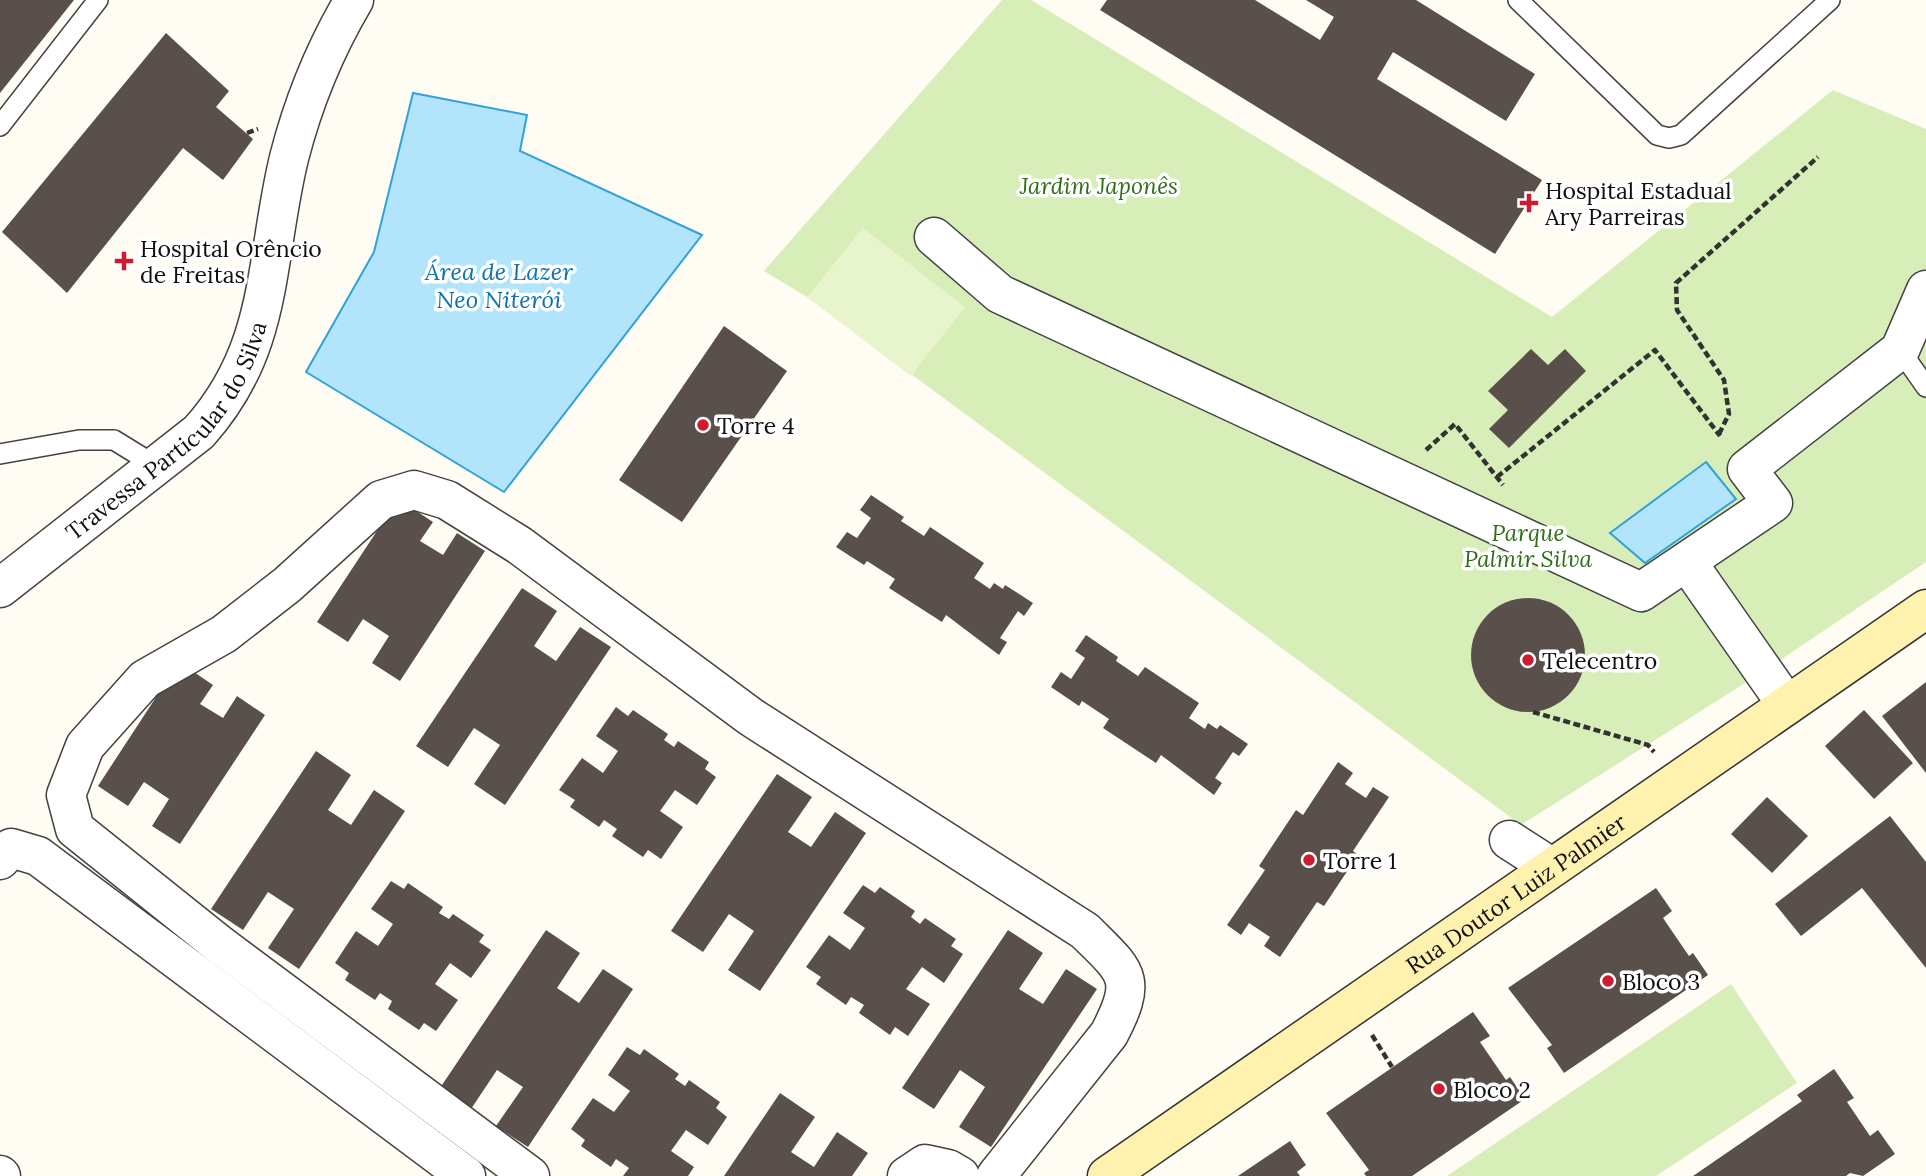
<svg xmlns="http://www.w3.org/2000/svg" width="1926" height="1176" font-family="Lora,serif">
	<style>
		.green { fill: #d7eeb8 }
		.pitch { fill: #e8f4cb }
		.water { fill: #b2e5fb; stroke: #33a1d9; stroke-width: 2 }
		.building { fill: #5a504b }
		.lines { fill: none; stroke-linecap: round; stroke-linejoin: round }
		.service-casing { stroke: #434343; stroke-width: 22 }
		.minor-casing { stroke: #434343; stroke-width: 41 }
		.secondary-casing { stroke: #323232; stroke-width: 41 }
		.path { stroke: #323232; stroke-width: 4.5; stroke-dasharray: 7 3.5; stroke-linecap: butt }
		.service { stroke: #fff; stroke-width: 19 }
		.minor { stroke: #fff; stroke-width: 38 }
		.secondary { stroke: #fff1ae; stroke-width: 38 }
		.poi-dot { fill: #cd1b2f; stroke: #fff; stroke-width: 2.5 }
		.labels { text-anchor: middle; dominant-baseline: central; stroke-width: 7; stroke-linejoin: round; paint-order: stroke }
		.park-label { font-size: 23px; font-style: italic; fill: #306e19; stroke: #fff }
		.poi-label { font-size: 23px; fill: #101010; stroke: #fff; text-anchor: start }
		.street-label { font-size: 23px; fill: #101010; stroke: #fff }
		.water-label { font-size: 24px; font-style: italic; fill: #0d72ae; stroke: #fff }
	</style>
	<rect width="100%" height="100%" fill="#fffcf3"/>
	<g class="green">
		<path d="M1002,0H1031L1552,317L1833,90L1926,129V562L1764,671L1521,825L807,297L764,271Z"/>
		<path d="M1731,984L1797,1083L1656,1176H1447Z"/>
	</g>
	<path class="pitch" d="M863,228L965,307L911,376L807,297Z"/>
	<g class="water">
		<path d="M413,93L527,115L520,151L702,235L504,492L306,372L374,252Z"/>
		<path d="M1706,462L1736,499L1645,563L1610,533Z"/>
	</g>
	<g class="building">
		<path d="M0,0H74L0,93Z"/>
		<path d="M1107,0H1255L1320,40L1334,17L1306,0H1416L1535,74L1506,121L1393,52L1377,79L1542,180L1495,254L1100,10Z"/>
		<path d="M166,33L229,91L216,107L253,139L223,180L183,148L67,293L2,232Z"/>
		<path d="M724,326L787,371L682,522L619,480Z"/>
		<path d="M1531,349L1548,365L1565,349L1586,371L1509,448L1489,429L1508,410L1488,391Z"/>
		<path d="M871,495L904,517L901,521L924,536L930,527L984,563L974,578L990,589L994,583L1003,589L1005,585L1033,603L1024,616L1018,611L1000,638L1007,642L999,655L946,615L942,622L889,588L895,579L867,561L864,565L836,547L847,532L857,538L871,518L860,510Z"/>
		<path d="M398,499L433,522L420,541L443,555L457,533L485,551L400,681L372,663L389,636L363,619L348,642L317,622Z"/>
		<path d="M522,588L557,611L534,646L556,661L580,627L611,647L505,805L474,784L500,745L474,728L448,767L416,746Z"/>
		<circle cx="1528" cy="655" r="57"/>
		<path d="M1086,635L1118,657L1116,661L1138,676L1145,667L1199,703L1189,718L1205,729L1208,723L1217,729L1220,725L1248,744L1239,756L1233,752L1215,778L1222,783L1214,795L1161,755L1156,763L1103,728L1109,719L1082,701L1079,706L1051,687L1061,672L1071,679L1085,658L1075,651Z"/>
		<path d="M179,662L213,685L200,704L223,718L237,696L265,715L180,844L152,826L169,799L144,782L128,806L98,786Z"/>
		<path d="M1926,682V773L1882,716Z"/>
		<path d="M616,707L628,716L633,710L668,734L664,740L674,747L678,741L709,762L705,769L716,777L697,805L675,790L660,811L683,827L661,859L648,850L643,857L612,836L617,829L604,820L599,827L570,807L575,800L559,790L582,758L603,773L618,751L596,736Z"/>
		<path d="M1864,710L1913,763L1874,799L1825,746Z"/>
		<path d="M316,751L351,775L328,810L351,825L374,790L405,811L299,969L268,948L294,909L268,892L243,930L211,909Z"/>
		<path d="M1338,762L1353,773L1345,784L1366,798L1373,787L1389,797L1353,851L1358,855L1324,906L1317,902L1280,957L1264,946L1270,937L1249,923L1241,935L1227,925L1265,870L1259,866L1296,810L1303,815Z"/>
		<path d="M777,774L812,797L788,832L811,847L835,812L866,833L760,991L728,970L754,931L729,914L703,952L671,931Z"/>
		<path d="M1767,797L1808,836L1772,873L1731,834Z"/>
		<path d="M1890,816L1926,862V968L1862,888L1801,936L1775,904Z"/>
		<path d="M391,881L404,889L408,883L443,907L439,913L449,919L453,914L484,935L479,942L491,950L471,978L450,963L435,984L458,1000L436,1031L424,1023L419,1030L388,1009L392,1001L380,993L375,1000L345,980L349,973L335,963L356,931L378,946L393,924L371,909Z"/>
		<path d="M863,885L875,893L880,887L915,911L911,917L920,924L925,918L956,939L951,946L963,954L944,983L922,967L906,989L930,1004L908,1036L895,1027L890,1035L859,1013L864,1005L851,997L846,1005L816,984L821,977L806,967L829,935L850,950L865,928L843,913Z"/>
		<path d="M1656,888L1672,911L1663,918L1689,956L1693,953L1708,975L1564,1073L1547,1048L1552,1045L1508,988Z"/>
		<path d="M546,930L580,953L557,988L579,1003L603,969L633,989L528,1147L496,1126L523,1087L497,1070L471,1109L440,1088Z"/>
		<path d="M1008,930L1043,953L1019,989L1043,1004L1066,969L1097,989L991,1147L959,1127L985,1087L960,1070L934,1109L902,1088Z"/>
		<path d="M1473,1012L1490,1036L1480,1042L1506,1080L1510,1077L1525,1099L1412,1176H1366L1364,1173L1369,1170L1326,1113Z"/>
		<path d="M627,1047L640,1055L644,1049L679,1074L675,1079L685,1086L689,1080L720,1102L716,1108L727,1117L708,1145L686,1130L671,1151L694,1167L688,1176H623L629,1168L616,1159L611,1167L581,1146L585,1140L571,1129L593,1098L614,1112L630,1091L608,1075Z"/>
		<path d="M1834,1069L1854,1098L1847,1102L1870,1136L1878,1130L1895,1154L1863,1176L1850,1173L1846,1176H1693L1802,1101L1797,1095Z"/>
		<path d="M780,1093L815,1117L791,1152L814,1167L837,1132L868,1153L852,1176H724Z"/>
		<path d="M1290,1141L1306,1165L1297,1172L1300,1176H1238Z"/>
	</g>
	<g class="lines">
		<g class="service-casing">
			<g id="service">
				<path d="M1518,0L1657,135L1669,138L1681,135L1830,0"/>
				<path d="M0,126L98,0"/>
				<path d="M1900,350L1926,387"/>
				<path d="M0,454L79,440H114L158,467"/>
			</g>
		</g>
		<g class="minor-casing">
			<g id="minor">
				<path d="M934,237L1000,294L1641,592L1773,503L1747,469L1900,350L1926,290"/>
				<path d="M1687,562L1787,705"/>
				<path id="s1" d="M0,588L199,432C275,347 264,261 289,158C303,103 325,49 354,0"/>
				<path d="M1509,840L1551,867"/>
				<path d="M0,860L11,848L38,856L466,1176"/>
				<path d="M0,1175L1,1176"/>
				<path d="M530,1176L220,945L75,829L66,795L85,746L145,679L224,634L287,585L381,500L414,490L447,500L519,545L751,717L1085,931C1126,972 1139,977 1109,1034L996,1176"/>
				<path d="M907,1176L925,1164L948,1169L960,1176"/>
			</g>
		</g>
		<g class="secondary-casing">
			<g id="secondary">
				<path id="s2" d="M1107,1176L1926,609"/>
			</g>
		</g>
		<g class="path">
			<path d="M247,133L258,129"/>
			<path d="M1719,434L1729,414L1724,380L1677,310L1676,283L1818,157"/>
			<path d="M1426,450L1455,424L1503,485"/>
			<path d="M1497,477L1655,350L1720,436"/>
			<path d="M1533,712L1648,745L1654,752"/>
			<path d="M1372,1035L1392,1067"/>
		</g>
		<use href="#service" class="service"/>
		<use href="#minor" class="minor"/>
		<use href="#secondary" class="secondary"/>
	</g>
	<g class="poi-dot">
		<path d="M1525.5 192.5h7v7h7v7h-7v7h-7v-7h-7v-7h7z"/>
		<path d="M120.5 250.5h7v7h7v7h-7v7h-7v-7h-7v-7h7z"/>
		<circle cx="703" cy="425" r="7"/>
		<circle cx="1528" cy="660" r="7"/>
		<circle cx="1309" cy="860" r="7"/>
		<circle cx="1608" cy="981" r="7"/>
		<circle cx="1439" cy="1089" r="7"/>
	</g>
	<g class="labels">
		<g class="park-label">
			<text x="1099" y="185">Jardim Japonês</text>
			<text x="1528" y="532">Parque<tspan x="1528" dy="26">Palmir Silva</tspan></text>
		</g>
		<g class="poi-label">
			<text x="1545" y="190">Hospital Estadual<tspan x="1545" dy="26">Ary Parreiras</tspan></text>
			<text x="140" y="248">Hospital Orêncio<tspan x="140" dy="26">de Freitas</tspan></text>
			<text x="717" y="425">Torre 4</text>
			<text x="1542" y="660">Telecentro</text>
			<text x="1323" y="860">Torre 1</text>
			<text x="1622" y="981">Bloco 3</text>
			<text x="1453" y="1089">Bloco 2</text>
		</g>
		<g class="street-label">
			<text stroke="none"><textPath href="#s1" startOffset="233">Travessa Particular do Silva</textPath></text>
			<text stroke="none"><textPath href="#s2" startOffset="497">Rua Doutor Luiz Palmier</textPath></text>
		</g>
		<g class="water-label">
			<text x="499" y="271">Área de Lazer<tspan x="499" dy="28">Neo Niterói</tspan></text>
		</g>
	</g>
</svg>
